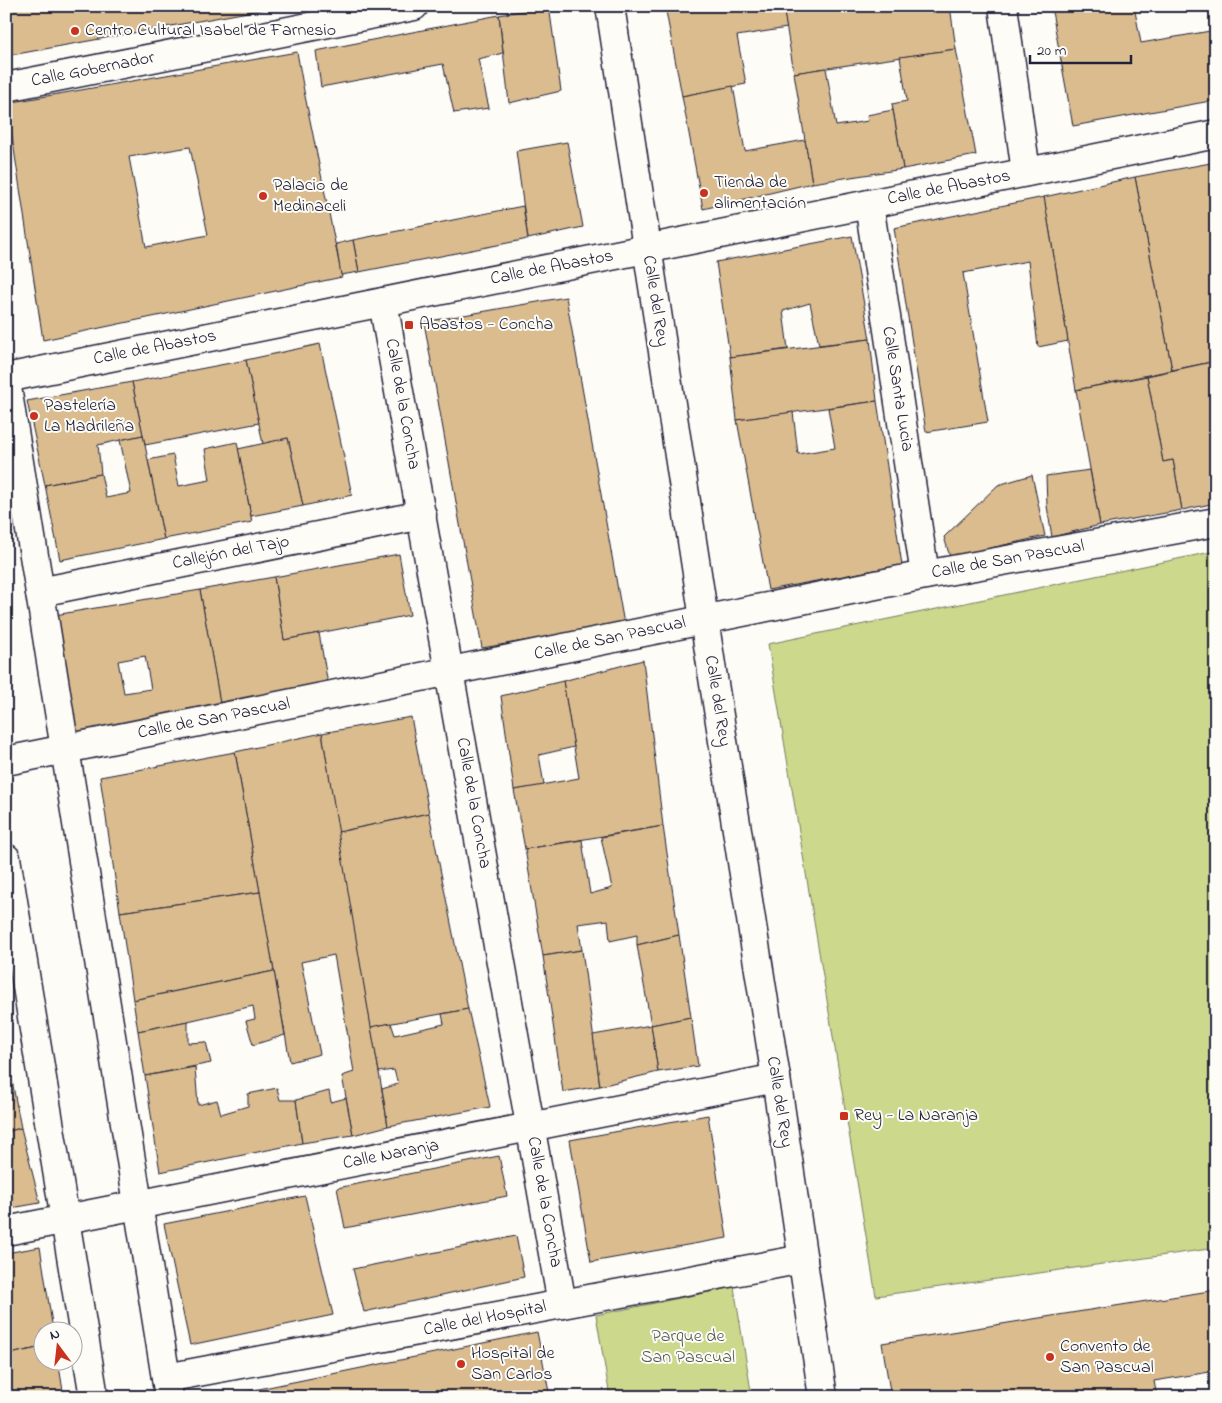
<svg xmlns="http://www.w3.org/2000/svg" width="1222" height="1403" font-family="'Indie Flower',sans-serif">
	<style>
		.green { fill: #ccd88b; stroke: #777d63 }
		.building { fill: #dabc8e; stroke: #22223b; fill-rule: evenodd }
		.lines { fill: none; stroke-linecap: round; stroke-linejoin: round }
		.street-casing { stroke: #22223b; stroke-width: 31 }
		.street { stroke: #fdfcf7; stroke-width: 28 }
		.poi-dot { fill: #c8321e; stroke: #fdfcf7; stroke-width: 2 }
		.labels { text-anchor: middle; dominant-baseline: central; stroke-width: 4; stroke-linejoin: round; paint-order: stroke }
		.poi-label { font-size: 18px; fill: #22223b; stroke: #fdfcf7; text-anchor: start }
		.street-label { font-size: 18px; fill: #22223b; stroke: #fdfcf7 }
		.park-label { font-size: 18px; fill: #555953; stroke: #fdfcf7 }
	</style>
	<rect width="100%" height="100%" fill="#fdfcf7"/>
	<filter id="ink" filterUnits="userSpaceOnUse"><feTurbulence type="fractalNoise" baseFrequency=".02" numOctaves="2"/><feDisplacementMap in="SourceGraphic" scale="10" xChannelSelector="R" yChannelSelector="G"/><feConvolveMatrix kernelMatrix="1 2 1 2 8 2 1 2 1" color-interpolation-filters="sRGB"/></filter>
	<g filter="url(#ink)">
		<g class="green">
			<path d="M1216,551V1248L876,1296L768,644Z"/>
			<path d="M734,1287L752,1397H610L596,1315Z"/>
		</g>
		<g class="building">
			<path d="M6,6H281L6,56Z"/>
			<path d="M549,6L561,91L509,103L499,15Z"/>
			<path d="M665,6H783L787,28L737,36L746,84L682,96Z"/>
			<path d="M783,6H950L956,49L794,73Z"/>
			<path d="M1051,6H1134L1141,43L1216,30V100L1073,126Z"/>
			<path d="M499,15L503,53L478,59L489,108L454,113L443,64L321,87L316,51Z"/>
			<path d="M956,49L976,155L903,169L892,104L907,101L900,57Z"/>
			<path d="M297,52L304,91L342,277L43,340L7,103ZM190,147L208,235L146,247L129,157Z"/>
			<path d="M826,68L836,126L868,121L867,115L893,110L903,169L812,183L794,73Z"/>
			<path d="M733,86L745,151L805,140L812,183L703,209L682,96Z"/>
			<path d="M567,142L583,227L528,239L516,151Z"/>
			<path d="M1216,162V361L1172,370L1135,177Z"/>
			<path d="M1135,177L1172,370L1076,390L1044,197Z"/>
			<path d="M1044,197L1068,341L1038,347L1028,261L963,273L988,422L926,432L894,228Z"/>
			<path d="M523,206L528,239L359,272L353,240Z"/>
			<path d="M852,236L870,339L819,345L810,303L783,311L788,349L730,357L716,262Z"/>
			<path d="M353,240L359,272L341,275L336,244Z"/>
			<path d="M566,297L624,624L482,648L424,322Z"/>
			<path d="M870,339L877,401L737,420L730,357Z"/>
			<path d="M320,344L352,495L303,506L288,438L263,444L246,360Z"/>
			<path d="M246,360L259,423L145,445L132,382Z"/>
			<path d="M1216,361V503L1182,510L1173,460L1163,462L1147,376Z"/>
			<path d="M1147,376L1163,462L1173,460L1182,510L1100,525L1076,390Z"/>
			<path d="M132,382L143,435L98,445L101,474L45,485L27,401Z"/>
			<path d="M877,401L902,565L768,590L737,420L793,412L798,454L835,448L828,408Z"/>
			<path d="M143,435L164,539L60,560L45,485L101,474L106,498L131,493L120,440Z"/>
			<path d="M288,438L303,506L251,516L238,449Z"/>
			<path d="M237,442L252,522L164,539L148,460L173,455L179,486L210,480L205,449Z"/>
			<path d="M1090,470L1100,525L1052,537L1047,506L1046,476Z"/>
			<path d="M1032,475L1045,536L950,557L944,537L998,485Z"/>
			<path d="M399,554L410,615L284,640L274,577Z"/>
			<path d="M274,577L284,640L319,633L329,690L220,704L200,590Z"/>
			<path d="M200,590L222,714L77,739L55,615ZM145,656L151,689L124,693L118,661Z"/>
			<path d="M643,660L663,826L525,849L514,790L579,778L563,681Z"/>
			<path d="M563,681L574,747L539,755L544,785L514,790L501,696Z"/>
			<path d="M411,717L429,813L338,832L322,733Z"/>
			<path d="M322,733L388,1126L353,1135L342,1076L354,1072L334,955L301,962L320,1054L290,1062L235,752Z"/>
			<path d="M235,752L260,892L120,912L100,777Z"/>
			<path d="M429,813L468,1009L371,1027L338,832Z"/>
			<path d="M663,826L679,935L637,945V935L610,941L608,920L578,924L582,950L543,956L525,849L582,840L590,894L612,888L601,837Z"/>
			<path d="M260,892L274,971L133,1000L120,912Z"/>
			<path d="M679,935L691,1017L651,1025L637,945Z"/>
			<path d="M582,950L600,1086L563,1092L543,956Z"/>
			<path d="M274,971L285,1035L253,1045L246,1021L255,1019L253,1006L188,1021L138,1031L133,1000Z"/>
			<path d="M468,1009L490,1107L388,1126L382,1089L398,1084L394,1070L379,1072L371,1027L391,1023L395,1035L444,1024L442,1014Z"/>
			<path d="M691,1017L698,1066L658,1072L651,1025Z"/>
			<path d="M188,1021V1043L206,1042L211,1063L145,1076L138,1031Z"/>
			<path d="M651,1025L658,1072L600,1086L593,1035Z"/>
			<path d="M7,1054L21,1128L6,1132V1055Z"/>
			<path d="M195,1067L198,1105L217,1100L221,1114L248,1106V1094L277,1088L280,1100H296L302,1143L160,1172L145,1076Z"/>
			<path d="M329,1091L331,1102L346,1098L353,1135L302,1143L296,1100Z"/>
			<path d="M708,1115L727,1238L591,1262L570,1140Z"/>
			<path d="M21,1128L40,1203L6,1209V1132Z"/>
			<path d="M499,1156L507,1196L345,1228L337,1188Z"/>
			<path d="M305,1196L333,1315L190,1345L164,1224Z"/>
			<path d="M516,1236L524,1277L364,1312L353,1269Z"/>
			<path d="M40,1247L53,1330H42V1347L6,1355V1253Z"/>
			<path d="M1216,1290V1371L1154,1381L1157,1397H891L882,1343Z"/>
			<path d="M537,1332L550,1397H220Z"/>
			<path d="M42,1347V1360H58L64,1397H6V1355Z"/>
		</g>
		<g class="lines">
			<g class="street-casing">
				<g id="street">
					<path d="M610,6L712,671L776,1078L823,1397"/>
					<path d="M1003,6L1026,172"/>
					<path d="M6,87L414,6"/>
					<path d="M869,204L925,575"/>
					<path d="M383,302L562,1304"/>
					<path d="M6,378L1216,134"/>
					<path d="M6,381L169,1397"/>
					<path d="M40,592L422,515"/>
					<path d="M6,761L925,575L1216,522"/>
					<path d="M6,858L94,1397"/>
					<path d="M6,1231L776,1078"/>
					<path d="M166,1378L803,1259"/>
				</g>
			</g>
			<use href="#street" class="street"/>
		</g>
	</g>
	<g class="poi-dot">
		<circle cx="75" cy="31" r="5"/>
		<circle cx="704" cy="193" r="5"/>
		<circle cx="263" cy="196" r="5"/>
		<rect x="404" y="320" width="10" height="10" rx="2.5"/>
		<circle cx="34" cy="416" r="5"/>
		<rect x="839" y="1111" width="10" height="10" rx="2.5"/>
		<circle cx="1050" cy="1357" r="5"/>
		<circle cx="461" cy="1364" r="5"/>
	</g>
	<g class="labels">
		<g class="poi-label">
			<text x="85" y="31">Centro Cultural Isabel de Farnesio</text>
			<text x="714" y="183">Tienda de<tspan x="714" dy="21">alimentación</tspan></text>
			<text x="273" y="186">Palacio de<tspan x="273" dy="21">Medinaceli</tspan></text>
			<text x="419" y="325">Abastos - Concha</text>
			<text x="44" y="406">Pastelería<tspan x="44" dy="21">La Madrileña</tspan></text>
			<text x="854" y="1116">Rey - La Naranja</text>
			<text x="1060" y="1347">Convento de<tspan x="1060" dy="21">San Pascual</tspan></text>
			<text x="471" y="1354">Hospital de<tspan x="471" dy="21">San Carlos</tspan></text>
		</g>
		<g class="street-label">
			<text transform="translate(93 70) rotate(-11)">Calle Gobernador</text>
			<text transform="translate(949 188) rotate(-11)">Calle de Abastos</text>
			<text transform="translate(552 268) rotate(-11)">Calle de Abastos</text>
			<text transform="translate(655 301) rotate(81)">Calle del Rey</text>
			<text transform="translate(155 348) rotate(-11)">Calle de Abastos</text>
			<text transform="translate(897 389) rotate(81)">Calle Santa Lucia</text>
			<text transform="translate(402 404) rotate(80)">Calle de la Concha</text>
			<text transform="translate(231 553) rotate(-11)">Callejón del Tajo</text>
			<text transform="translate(1008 560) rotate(-10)">Calle de San Pascual</text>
			<text transform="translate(610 639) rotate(-12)">Calle de San Pascual</text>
			<text transform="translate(717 701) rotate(81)">Calle del Rey</text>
			<text transform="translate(214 719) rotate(-11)">Calle de San Pascual</text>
			<text transform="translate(473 803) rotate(80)">Calle de la Concha</text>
			<text transform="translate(779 1102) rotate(81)">Calle del Rey</text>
			<text transform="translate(391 1155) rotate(-11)">Calle Naranja</text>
			<text transform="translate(544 1202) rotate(80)">Calle de la Concha</text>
			<text transform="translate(485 1319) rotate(-11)">Calle del Hospital</text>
		</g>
		<g class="park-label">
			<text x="688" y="1337">Parque de<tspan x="688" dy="21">San Pascual</tspan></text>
		</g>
	</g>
	<rect width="1222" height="1403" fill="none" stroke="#fdfcf7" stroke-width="25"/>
	<rect x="12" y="12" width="1197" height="1378" fill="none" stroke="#22223b" stroke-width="2" filter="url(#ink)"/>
	<g transform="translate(58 1346) rotate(345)"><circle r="24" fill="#fdfcf7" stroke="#a5a5ac"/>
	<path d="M0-4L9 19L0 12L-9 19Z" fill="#c8321e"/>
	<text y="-8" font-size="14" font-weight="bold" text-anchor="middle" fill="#22223b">N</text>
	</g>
	<path d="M1030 55v8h101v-8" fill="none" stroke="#22223b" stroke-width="2.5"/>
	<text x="1037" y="55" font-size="15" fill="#22223b" stroke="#fdfcf7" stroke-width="4" paint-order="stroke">20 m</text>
</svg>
